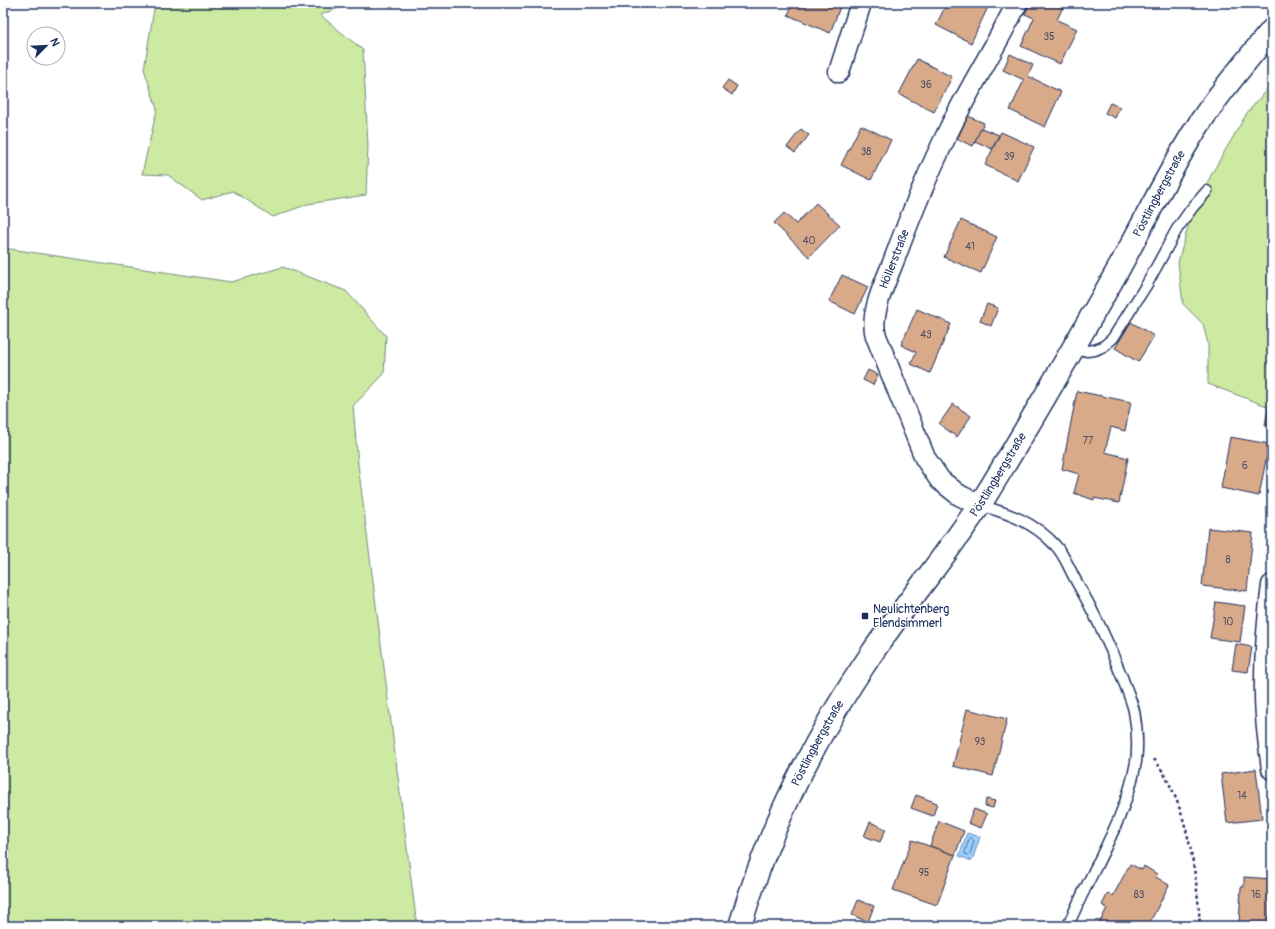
<svg xmlns="http://www.w3.org/2000/svg" width="1275" height="929" font-family="Pangolin,sans-serif">
	<style>
		.green { fill: #cceaa1; stroke: #748c80 }
		.water { fill: #9bcff9; stroke: #688fbb }
		.lines { fill: none; stroke-linecap: round; stroke-linejoin: round }
		.shore { stroke: #4e6f9c; stroke-width: 1 }
		.building { fill: #d9aa8a; stroke: #1b2f5e }
		.service-casing { stroke: #1b2f5e; stroke-width: 13 }
		.minor-casing { stroke: #1b2f5e; stroke-width: 23 }
		.secondary-casing { stroke: #1b2f5e; stroke-width: 25 }
		.path { stroke: #1b2f5e; stroke-width: 2.5; stroke-dasharray: 3 3; stroke-linecap: butt }
		.service { stroke: #fff; stroke-width: 10 }
		.minor { stroke: #fff; stroke-width: 20 }
		.secondary { stroke: #fff; stroke-width: 22 }
		.poi-dot { fill: #1b2f5e; stroke: #fff; stroke-width: 1.5 }
		.labels { text-anchor: middle; dominant-baseline: central; stroke-width: 3; stroke-linejoin: round; paint-order: stroke }
		.number-label { font-size: 10px; fill: #4a4e69 }
		.street-label { font-size: 12px; fill: #1b2f5e; stroke: #fff }
		.poi-label { font-size: 12px; fill: #1b2f5e; stroke: #fff; text-anchor: start }
	</style>
	<rect width="100%" height="100%" fill="#fff"/>
	<filter id="ink" filterUnits="userSpaceOnUse"><feTurbulence type="fractalNoise" baseFrequency=".025" numOctaves="2"/><feDisplacementMap in="SourceGraphic" scale="8" xChannelSelector="R" yChannelSelector="G"/><feConvolveMatrix kernelMatrix="1 2 1 2 8 2 1 2 1" color-interpolation-filters="sRGB"/></filter>
	<g filter="url(#ink)">
		<g class="green">
			<path d="M155,3H352L320,15L363,50L368,145L366,195L308,204L273,217L233,191L202,200L168,175L142,174L157,109L144,69Z"/>
			<path d="M1272,83V408L1208,384V344L1203,324L1183,304L1178,262L1190,220L1212,173L1247,113Z"/>
			<path d="M3,248L231,282L283,267L346,291L386,336L384,374L353,406L358,464L417,926H3Z"/>
		</g>
		<path class="water" d="M967,833L980,837L972,861L959,856Z"/>
		<g class="lines">
			<path class="shore" d="M971,838L974,841L970,854L968,855L965,854V852L969,839Z"/>
		</g>
		<g class="building">
			<path d="M793,3H830L840,7L830,33L788,15Z"/>
			<path d="M830,3H842L840,7Z"/>
			<path d="M947,3H980L988,7L971,43L936,25Z"/>
			<path d="M1030,3H1054L1063,7L1057,20L1077,29L1060,64L1021,46L1034,18L1025,14Z"/>
			<path d="M1010,54L1033,65L1028,76L1061,92L1045,127L1010,110L1024,80L1003,70Z"/>
			<path d="M917,59L952,77L934,112L899,94Z"/>
			<path d="M728,80L737,86L732,95L722,88Z"/>
			<path d="M1110,103L1120,107L1115,118L1105,113Z"/>
			<path d="M968,116L984,123L973,146L957,139Z"/>
			<path d="M861,125L891,140L871,180L841,165Z"/>
			<path d="M981,128L999,135L992,149L975,141Z"/>
			<path d="M801,129L809,135L795,153L787,147Z"/>
			<path d="M1001,132L1034,147L1018,181L985,165Z"/>
			<path d="M816,203L840,225L809,257L774,223L784,213L796,224Z"/>
			<path d="M961,220L997,237L981,273L944,257Z"/>
			<path d="M842,275L868,287L855,314L829,301Z"/>
			<path d="M987,304L998,308L991,326L980,321Z"/>
			<path d="M917,309L951,324L930,373L911,364L916,352L901,345Z"/>
			<path d="M1131,322L1154,336L1138,362L1115,348Z"/>
			<path d="M868,370L878,375L873,385L863,380Z"/>
			<path d="M1077,391L1131,402L1125,431L1111,427L1105,452L1128,458L1119,503L1094,498V500L1074,493L1079,474L1062,469Z"/>
			<path d="M953,404L971,416L957,437L939,424Z"/>
			<path d="M1269,404H1272V427L1265,425Z"/>
			<path d="M1230,437L1269,444L1259,496L1221,488Z"/>
			<path d="M1208,528L1253,533L1247,591L1202,586Z"/>
			<path d="M1216,602L1245,606L1240,642L1210,638Z"/>
			<path d="M1236,644L1252,647L1248,672L1232,670Z"/>
			<path d="M967,709L1007,719L993,776L953,766Z"/>
			<path d="M1256,769L1262,819L1227,823L1221,774Z"/>
			<path d="M916,795L937,803L933,816L911,808Z"/>
			<path d="M986,799L995,801L993,808L985,806Z"/>
			<path d="M974,809L987,814L981,828L968,823Z"/>
			<path d="M939,821L964,831L955,855L930,846Z"/>
			<path d="M870,822L886,829L880,842L864,836Z"/>
			<path d="M912,840L955,855L937,905L893,890Z"/>
			<path d="M1130,864L1142,870L1144,866L1157,874L1156,877L1169,885L1148,926H1098L1107,908L1102,905L1108,893L1113,896Z"/>
			<path d="M1244,877L1272,879V902H1270L1269,926L1239,924L1241,887H1244Z"/>
			<path d="M858,900L874,906L868,922L852,915Z"/>
		</g>
		<g class="lines">
			<g class="service-casing">
				<g id="service">
					<path d="M1075,346L1080,349L1087,351L1095,350L1104,346L1113,338L1147,284L1177,229L1192,208L1207,191"/>
					<path d="M979,505C1008,513 1034,522 1055,545C1064,554 1069,568 1075,579C1093,610 1109,643 1122,677C1126,688 1131,699 1134,711C1137,727 1138,746 1136,762C1126,820 1090,872 1068,926"/>
				</g>
			</g>
			<g class="minor-casing">
				<g id="minor">
					<path d="M839,72L861,3"/>
					<path id="s1" d="M979,505L959,495L940,480L925,458L876,336C869,314 886,281 894,260C910,217 928,173 948,132C969,88 996,47 1017,3"/>
					<path d="M1272,585C1268,617 1265,648 1265,680C1264,710 1268,739 1272,769"/>
				</g>
			</g>
			<g class="secondary-casing">
				<g id="secondary">
					<path id="s2" d="M740,926C769,827 814,738 872,653C909,599 951,550 986,495C1032,420 1076,344 1119,268C1146,219 1170,168 1201,121C1222,89 1247,60 1272,30"/>
				</g>
			</g>
			<path class="path" d="M1154,759C1187,801 1197,874 1200,926"/>
			<use href="#service" class="service"/>
			<use href="#minor" class="minor"/>
			<use href="#secondary" class="secondary"/>
		</g>
	</g>
	<rect class="poi-dot" x="861" y="612" width="8" height="8" rx="2"/>
	<g class="labels">
		<g class="number-label">
			<text x="1049" y="37">35</text>
			<text x="926" y="85">36</text>
			<text x="866" y="152">38</text>
			<text x="1009" y="157">39</text>
			<text x="809" y="241">40</text>
			<text x="970" y="247">41</text>
			<text x="926" y="335">43</text>
			<text x="1088" y="441">77</text>
			<text x="1245" y="466">6</text>
			<text x="1228" y="560">8</text>
			<text x="1228" y="622">10</text>
			<text x="980" y="742">93</text>
			<text x="1242" y="796">14</text>
			<text x="924" y="873">95</text>
			<text x="1139" y="895">83</text>
			<text x="1256" y="895">16</text>
		</g>
		<g class="street-label">
			<text stroke="none"><textPath href="#s2" startOffset="847">Pöstlingbergstraße</textPath></text>
			<text stroke="none"><textPath href="#s1" startOffset="285">Höllerstraße</textPath></text>
			<text stroke="none"><textPath href="#s2" startOffset="523">Pöstlingbergstraße</textPath></text>
			<text stroke="none"><textPath href="#s2" startOffset="199">Pöstlingbergstraße</textPath></text>
		</g>
		<g class="poi-label">
			<text x="873" y="609">Neulichtenberg<tspan x="873" dy="14">Elendsimmerl</tspan></text>
		</g>
	</g>
	<rect width="1275" height="929" fill="none" stroke="#fff" stroke-width="16"/>
	<rect x="8" y="8" width="1259" height="913" fill="none" stroke="#1b2f5e" stroke-width="1.5" filter="url(#ink)"/>
	<g transform="translate(46 46) rotate(66)"><circle r="19" fill="#ffffff" stroke="#a4acbf"/>
	<path d="M0-3L7 15L0 10L-7 15Z" fill="#1b2f5e"/>
	<text y="-6" font-size="11" font-weight="bold" text-anchor="middle" fill="#1b2f5e">N</text>
	</g>
</svg>
